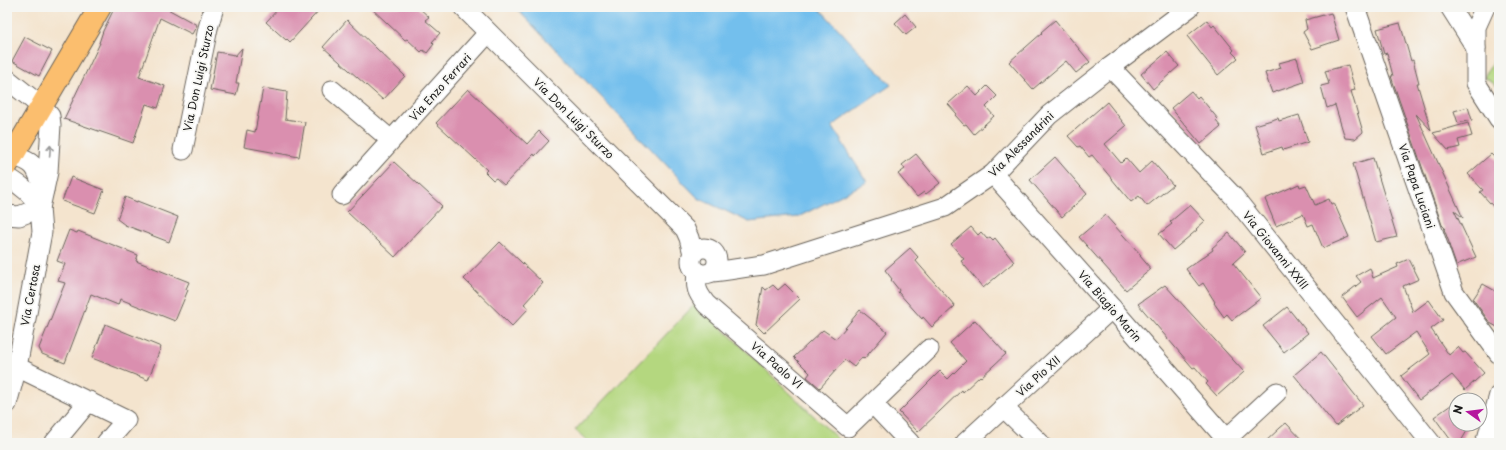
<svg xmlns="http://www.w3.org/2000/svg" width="1506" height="450" font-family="'Playpen Sans',sans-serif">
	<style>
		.green { fill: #b4d77f; stroke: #687a4e }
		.water { fill: #73bfed; stroke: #486e84 }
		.building { fill: #da8faf }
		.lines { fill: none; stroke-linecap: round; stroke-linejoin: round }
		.minor-casing { stroke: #68625a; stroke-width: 21 }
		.major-casing { stroke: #68625a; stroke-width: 24 }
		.minor { stroke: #fff; stroke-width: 19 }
		.major { stroke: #fbbe6e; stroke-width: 22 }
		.oneway { stroke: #999 }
		.labels { text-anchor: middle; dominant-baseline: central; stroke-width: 3.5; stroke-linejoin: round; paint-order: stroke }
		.street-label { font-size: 11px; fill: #1c1c1c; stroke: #f6f6f2 }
	</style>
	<rect width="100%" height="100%" fill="#f6f6f2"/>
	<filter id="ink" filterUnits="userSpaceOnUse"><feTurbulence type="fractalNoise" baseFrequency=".025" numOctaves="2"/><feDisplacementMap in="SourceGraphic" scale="8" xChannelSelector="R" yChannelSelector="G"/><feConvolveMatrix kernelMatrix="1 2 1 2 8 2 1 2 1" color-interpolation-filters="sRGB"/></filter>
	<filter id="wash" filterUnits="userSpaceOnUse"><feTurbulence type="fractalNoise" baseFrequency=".012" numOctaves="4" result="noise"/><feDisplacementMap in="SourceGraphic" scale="16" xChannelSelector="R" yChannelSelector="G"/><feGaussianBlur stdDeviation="0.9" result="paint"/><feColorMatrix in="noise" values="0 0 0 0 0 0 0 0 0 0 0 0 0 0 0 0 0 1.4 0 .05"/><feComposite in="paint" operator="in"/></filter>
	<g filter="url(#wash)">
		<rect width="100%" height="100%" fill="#f4e4ce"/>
		<g class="green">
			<path d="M1499,52V87L1484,77Z"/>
			<path d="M696,303L840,441L837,443H590L575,430Z"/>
		</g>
		<path class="water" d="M515,7H818L891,85L832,126L867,182L798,217L749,222L698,198Z"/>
		<g id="blocks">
			<g class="building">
				<path d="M115,7H164L197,25L192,34L160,18L139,77L165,86L158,108L146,104L133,143L64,119L100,43H99L103,31Z"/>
				<path d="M280,7H322L290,42L287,39L286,40L266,22Z"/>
				<path d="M370,7H418L429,17L425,20L440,33L432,42L434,44L427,53L423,50L421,52L407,39L405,40Z"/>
				<path d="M1331,13L1339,40L1312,49L1303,32L1307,29L1305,20Z"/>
				<path d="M905,14L916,27L906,35L895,23Z"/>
				<path d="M347,20L405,76L383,100L323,47Z"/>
				<path d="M1055,20L1090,62L1076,73L1066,61L1033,89L1009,62L1042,33L1041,32Z"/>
				<path d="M1207,20L1212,27L1214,25L1234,50L1232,52L1238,58L1218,75L1187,36Z"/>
				<path d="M1400,23L1411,61L1413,60L1419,83H1417L1431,130L1416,114L1463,218L1454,210L1476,257L1456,265L1449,245H1450L1444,229L1445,228L1442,225L1394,85L1391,76H1393L1387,53L1384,54L1377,29Z"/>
				<path d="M25,37L52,51L39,76L12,61Z"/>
				<path d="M242,48L236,83H239L236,95L210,90L217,52L235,55L234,57Z"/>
				<path d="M1167,52L1179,66L1153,89L1141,74Z"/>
				<path d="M1297,58L1304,82L1272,93L1265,73L1281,68L1279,63Z"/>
				<path d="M1348,65L1355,90L1351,91L1363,132L1355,139L1345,138L1335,105L1327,108L1321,86L1329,84L1325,71Z"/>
				<path d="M968,86L977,96L987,86L997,96L986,107L994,116L974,134L966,124L964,125L955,115L957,114L948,104Z"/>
				<path d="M263,88L287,92L285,119L305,122L299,157L244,147L247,130L255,132Z"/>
				<path d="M468,89L527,144L539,131L549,141L535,156L534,154L504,185L496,178L493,180L485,172L487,170L436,123Z"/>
				<path d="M1191,91L1197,98L1199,96L1218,119L1216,121L1221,127L1201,144L1171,108Z"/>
				<path d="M1107,102L1126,126L1105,144L1121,163L1126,158L1139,173L1152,161L1173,185L1147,206L1139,196L1131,202L1092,155L1089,157L1080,146L1078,147L1068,136Z"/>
				<path d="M1468,107L1472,120L1458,123L1454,111Z"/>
				<path d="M1299,115L1308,142L1283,150L1282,147L1264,153L1255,125L1278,118L1279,121Z"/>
				<path d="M1468,123L1472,136L1458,140L1460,147L1448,150L1433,133Z"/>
				<path d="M916,154L940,183L926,194L924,192L917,197L898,174L905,169L902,165Z"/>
				<path d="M1491,154L1499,162V213L1480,192L1483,190L1468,174Z"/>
				<path d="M1055,157L1087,194L1062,217L1030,180Z"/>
				<path d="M1373,158L1397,237L1376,242L1353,164Z"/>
				<path d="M394,162L442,206L395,257L347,212Z"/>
				<path d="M71,177L104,190L95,213L62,201Z"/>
				<path d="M1299,184L1300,187L1306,185L1315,205L1329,199L1331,204L1334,203L1349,237L1323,248L1313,224L1308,226L1303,214L1276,226L1265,199Z"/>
				<path d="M125,197L137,202V201L178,217L169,242L125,225L117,219Z"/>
				<path d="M1190,205L1205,221L1196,229L1197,230L1173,250L1159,234L1172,224L1170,222Z"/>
				<path d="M1105,215L1141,255L1140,256L1151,269L1126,290L1079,237Z"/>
				<path d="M971,227L978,235L981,232L987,239L990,237L993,240L995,238L1014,262L983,288L961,261L964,259L951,244Z"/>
				<path d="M69,230L77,233L78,231L138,255L136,261L189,282L186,289L188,290L175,321L120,299L118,305L91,294L65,363L42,354L39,348L65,283L58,281L65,264L57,261Z"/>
				<path d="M1229,233L1245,252L1233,263L1261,298L1232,320L1227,314L1224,317L1214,303L1215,302L1203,283L1199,286L1186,269L1213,250L1212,248Z"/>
				<path d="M500,242L543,283L524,304L529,308L512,326L464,279Z"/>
				<path d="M910,248L918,257L915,260L955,306L932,327L923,317L922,319L898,292L899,290L891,280L892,279L885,270Z"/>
				<path d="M1409,259L1419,279L1403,286L1413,312L1429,300L1443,320L1431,329L1449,355L1458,347L1463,353L1465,352L1484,373L1465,390L1452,375L1419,400L1401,376L1430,354L1416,332L1386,354L1372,336L1396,317L1382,297L1357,317L1342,297L1361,282L1356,276L1370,268L1373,278L1398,267L1397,264Z"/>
				<path d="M785,284L800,299L764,333L756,325L763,287L766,290L773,285L778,290Z"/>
				<path d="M1483,284L1499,293V328L1490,323L1473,299Z"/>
				<path d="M1165,285L1244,372L1217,396L1206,384L1208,382L1195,367L1193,368L1138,304Z"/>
				<path d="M1287,307L1308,333L1284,352L1263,326Z"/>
				<path d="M860,310L887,332L864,359L862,357L854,367L845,360L820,388L807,377L810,373L794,357L823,330L836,339Z"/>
				<path d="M975,320L1006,354L981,377L980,376L963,392L962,390L918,432L899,412L940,371L948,379L966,361L950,343Z"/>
				<path d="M105,324L161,347L148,380L92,358Z"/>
				<path d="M1321,352L1363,405L1336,426L1294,375Z"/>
				<path d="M1451,405L1456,412V424H1471L1460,443H1453L1434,417Z"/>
				<path d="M1286,423L1305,443H1264L1280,428Z"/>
			</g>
		</g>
	</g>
	<g filter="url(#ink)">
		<use href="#blocks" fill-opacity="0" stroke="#68625a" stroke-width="1"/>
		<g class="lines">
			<g class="minor-casing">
				<g id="minor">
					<path d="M463,7L685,229L689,238L693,254"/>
					<path d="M1355,7L1454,292L1499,354"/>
					<path d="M1450,7L1476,48"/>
					<path d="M1485,7L1476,27V83L1499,119"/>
					<path d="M1110,67L1234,197L1431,443"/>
					<path d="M7,79L42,107L50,116L51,125L48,172L40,208L42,232L17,367L7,404"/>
					<path d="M332,90L391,140"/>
					<path d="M183,150L208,28L214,7"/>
					<path d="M12,156C37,162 36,168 44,190"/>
					<path d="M993,174L1112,308L1226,439"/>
					<path d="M7,177C21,185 33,194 40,208"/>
					<path d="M342,195L488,33"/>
					<path d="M7,215L19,216L40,208"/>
					<circle cx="704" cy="261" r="13"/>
					<path d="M697,272C695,288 697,292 706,304L848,427L929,349"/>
					<path d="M712,272C730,270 746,267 764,265L945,207L993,174L1049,115L1110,67L1190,7"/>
					<path d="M17,367L126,420L106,443"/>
					<path d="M873,404L910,443"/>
					<path d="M1003,407L1040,443"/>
					<path d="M54,443L89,401"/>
					<path d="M965,443L1112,308"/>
					<path d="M1222,443L1277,392"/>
					<path d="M1484,443L1487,439L1499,395"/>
				</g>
			</g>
			<g class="major-casing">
				<path id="major" d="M7,165L100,7"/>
			</g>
			<use href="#minor" class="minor"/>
			<use href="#major" class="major"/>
		</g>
		<defs><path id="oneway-shaft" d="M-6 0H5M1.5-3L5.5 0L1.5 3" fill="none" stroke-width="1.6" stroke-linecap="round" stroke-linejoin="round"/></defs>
		<use class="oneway" href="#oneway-shaft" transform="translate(50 151) rotate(-86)"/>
	</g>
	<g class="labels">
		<g class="street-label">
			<text transform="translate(198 78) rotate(-78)">Via Don Luigi Sturzo</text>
			<text transform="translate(440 87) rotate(-48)">Via Enzo Ferrari</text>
			<text transform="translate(574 118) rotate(45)">Via Don Luigi Sturzo</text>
			<text transform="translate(1021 144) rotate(-45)">Via Alessandrini</text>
			<text transform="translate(1417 186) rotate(71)">Via Papa Luciani</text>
			<text transform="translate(1276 250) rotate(51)">Via Giovanni XXIII</text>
			<text transform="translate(30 295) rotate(-79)">Via Certosa</text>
			<text transform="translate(1110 306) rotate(49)">Via Biagio Marin</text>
			<text transform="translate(777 365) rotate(41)">Via Paolo VI</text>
			<text transform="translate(1038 376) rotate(-42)">Via Pio XII</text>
		</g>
	</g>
	<rect width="1506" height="450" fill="none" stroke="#f6f6f2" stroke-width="24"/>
	<g transform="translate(1468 412) rotate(284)"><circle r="19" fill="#f6f6f2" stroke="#9f9f9c"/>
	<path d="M0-3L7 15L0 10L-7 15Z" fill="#b5179e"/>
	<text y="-6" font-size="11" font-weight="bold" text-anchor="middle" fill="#1c1c1c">N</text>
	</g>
</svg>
